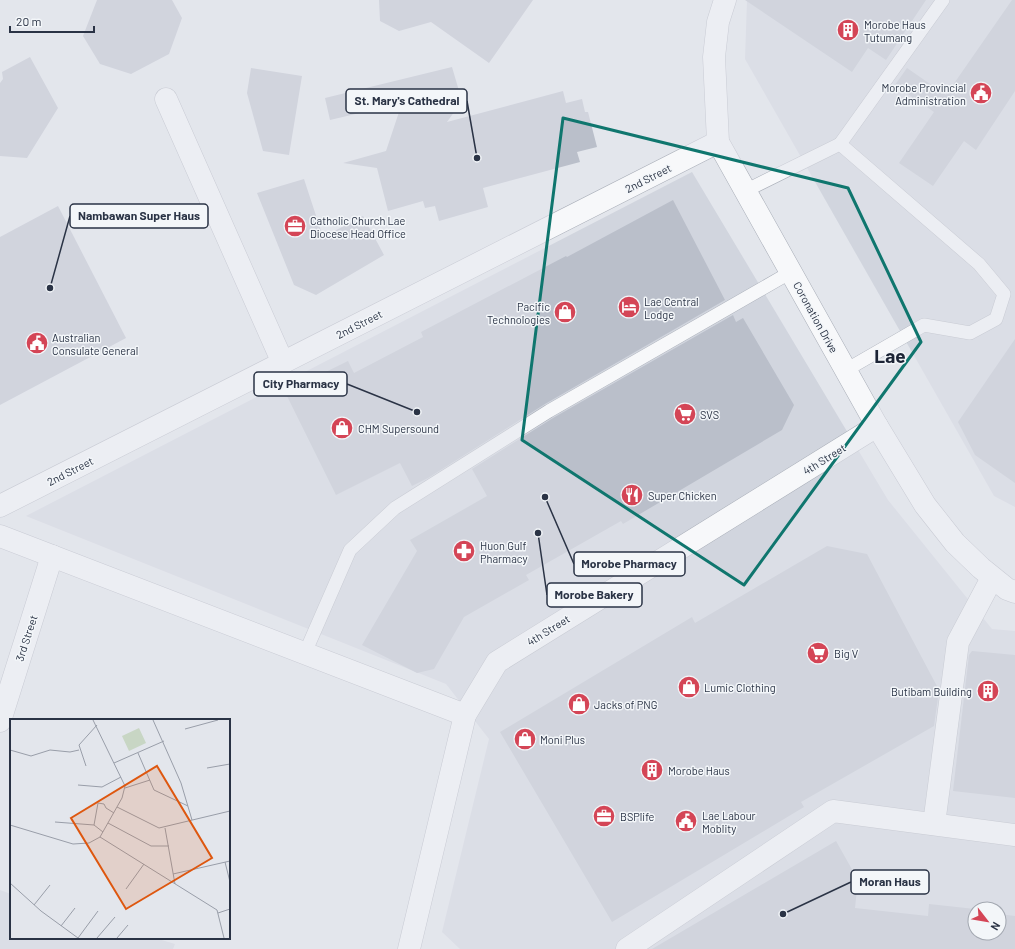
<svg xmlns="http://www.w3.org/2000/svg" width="1015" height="949" font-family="Barlow,sans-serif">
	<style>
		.built { fill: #d1d5de; fill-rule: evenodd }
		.building { fill: #babfca }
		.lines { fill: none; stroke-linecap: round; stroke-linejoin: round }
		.service-casing { stroke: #a8adb7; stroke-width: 14 }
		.minor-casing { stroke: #a8adb7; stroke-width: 23 }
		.tertiary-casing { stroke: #a8adb7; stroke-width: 23 }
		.service { stroke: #f7f8fa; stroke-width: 13 }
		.minor { stroke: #f7f8fa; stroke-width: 22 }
		.tertiary { stroke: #f7f8fa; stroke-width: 22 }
		.marked { fill: none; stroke: #0f766e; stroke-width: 3; stroke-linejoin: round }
		.labels { text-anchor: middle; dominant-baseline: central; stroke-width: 3; stroke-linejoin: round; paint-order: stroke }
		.poi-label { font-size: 11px; fill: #2a3345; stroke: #f3f6f9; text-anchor: start }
		.street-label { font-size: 11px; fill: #2a3345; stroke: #f3f6f9 }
		.town-label { font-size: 19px; font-weight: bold; fill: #1c2436; stroke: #f3f6f9 }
		.inset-road { fill: none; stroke: #999ea9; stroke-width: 1 }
		.view { fill: #de570f; fill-opacity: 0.15; stroke: #de570f; stroke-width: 2 }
		.inset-edge { fill: none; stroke: #2a3345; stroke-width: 2 }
		.leader { fill: none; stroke: #2a3345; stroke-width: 1.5 }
		.callout-dot { fill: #2a3345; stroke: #f3f6f9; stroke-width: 1.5 }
		.callout { fill: #f3f6f9; stroke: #2a3345; stroke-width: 1.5 }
		.callout-label { font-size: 12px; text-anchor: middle; font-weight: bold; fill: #2a3345 }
	</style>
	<rect width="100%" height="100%" fill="#e3e6ec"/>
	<g class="built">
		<path d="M747,0H1015V507L994,496L745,59Z"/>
		<path d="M692,172L888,500L992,629L1015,631V949H460L442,932L489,739L446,684L26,516ZM975,909H999V933H975Z"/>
		<path d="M0,890L11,894V938H155L175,944L173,949H0Z"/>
	</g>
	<g class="building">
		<path d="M97,0H172L182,18L169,54L131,74L100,64L83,36Z"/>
		<path d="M379,0H533L489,63L431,22L399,31L380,21Z"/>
		<path d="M745,0H926L886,60L868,48L852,72Z"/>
		<path d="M1012,0H1015V91L976,150L964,141L933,186L899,163L934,112L895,85L907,68L946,95Z"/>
		<path d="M30,57L58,108L27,158L0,156V83L3,79L2,72Z"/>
		<path d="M452,67L462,101L447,122L563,91L566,103L582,99L585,112H588L597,147L577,152L580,162L483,188L488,207L439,221L435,206L425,208L423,201L388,211L377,168L343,163L386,151L402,103L330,120L325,98Z"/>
		<path d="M251,68L302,76L289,155L263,151L247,93Z"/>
		<path d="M304,179L323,237L363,216L384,255L316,295L294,285L257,193Z"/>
		<path d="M673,200L725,300L545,404L428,478L412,486L400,463L336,495L285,392L348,361L354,373L423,337L421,332L566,256L567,257Z"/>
		<path d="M58,206L126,338L0,405V237Z"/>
		<path d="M733,315L736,322L743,318L794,405L782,430L623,524L621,521L526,575L529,580L464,617L434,669L417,673L362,645L417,551L410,540L487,496L472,469L553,418Z"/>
		<path d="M1015,339V483L975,455L958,422Z"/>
		<path d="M827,546L867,554L939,690L934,726L801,802L804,807L612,922L500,732L692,617L695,623Z"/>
		<path d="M972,651L1015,655V798L953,791L969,655Z"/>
		<path d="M836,841L858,880L855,908L928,916L929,904L975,909V933H999V914L1015,916V949H652Z"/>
	</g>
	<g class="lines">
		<g class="service-casing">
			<g id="service">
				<path d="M840,144L943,0"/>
				<path d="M745,191L840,144L979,264L1004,294L996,319L970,333L924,325L846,370"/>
				<path d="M305,653L350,550L395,508L549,411L791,272"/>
			</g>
		</g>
		<g class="minor-casing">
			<g id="minor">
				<path d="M166,99L283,363"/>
				<path d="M0,506L718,142"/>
				<path d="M0,536L465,715"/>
				<path d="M0,721L52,556"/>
				<path d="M934,824L958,642L992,578"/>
				<path d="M409,949L465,715L497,662L877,426"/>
				<path d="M627,949L833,811L1015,835"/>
			</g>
		</g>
		<g class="tertiary-casing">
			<path id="tertiary" d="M725,0L718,22L714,57L718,142L877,426L925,505L955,543L981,568L1007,589L1015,592"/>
		</g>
		<use href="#service" class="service"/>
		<use href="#minor" class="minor"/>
		<use href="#tertiary" class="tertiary"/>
	</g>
	<path d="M0 0H1015V949H0ZM563,118L848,188L921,342L744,585L522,440Z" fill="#e3e6ec" fill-opacity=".55" fill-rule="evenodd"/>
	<path class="marked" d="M563,118L848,188L921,342L744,585L522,440Z"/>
	<defs>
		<g id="building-disc" transform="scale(1.15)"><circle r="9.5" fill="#d44556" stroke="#f3f6f9"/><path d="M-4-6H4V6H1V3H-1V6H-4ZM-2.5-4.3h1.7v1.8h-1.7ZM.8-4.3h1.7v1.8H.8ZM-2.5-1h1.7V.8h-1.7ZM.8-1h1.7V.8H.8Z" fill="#fff"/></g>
		<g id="civic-disc" transform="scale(1.15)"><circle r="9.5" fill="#d44556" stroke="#f3f6f9"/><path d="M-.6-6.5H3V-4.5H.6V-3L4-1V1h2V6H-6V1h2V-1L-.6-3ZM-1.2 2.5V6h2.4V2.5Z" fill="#fff"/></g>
		<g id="office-disc" transform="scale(1.15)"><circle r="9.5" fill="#d44556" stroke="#f3f6f9"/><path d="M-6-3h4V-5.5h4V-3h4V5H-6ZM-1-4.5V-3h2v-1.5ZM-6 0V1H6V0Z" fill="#fff"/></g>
		<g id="hotel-disc" transform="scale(1.15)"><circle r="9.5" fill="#d44556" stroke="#f3f6f9"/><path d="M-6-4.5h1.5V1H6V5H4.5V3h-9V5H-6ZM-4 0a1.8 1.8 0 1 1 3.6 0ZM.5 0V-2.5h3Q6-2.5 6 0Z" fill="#fff"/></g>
		<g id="shop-disc" transform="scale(1.15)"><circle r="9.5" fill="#d44556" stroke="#f3f6f9"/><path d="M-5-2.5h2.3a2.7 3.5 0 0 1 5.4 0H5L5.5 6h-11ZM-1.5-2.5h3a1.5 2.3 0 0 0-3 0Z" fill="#fff"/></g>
		<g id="supermarket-disc" transform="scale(1.15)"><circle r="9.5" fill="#d44556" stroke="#f3f6f9"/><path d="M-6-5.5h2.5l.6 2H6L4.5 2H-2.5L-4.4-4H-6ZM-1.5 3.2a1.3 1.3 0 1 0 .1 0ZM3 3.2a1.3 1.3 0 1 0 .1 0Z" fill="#fff"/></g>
		<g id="restaurant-disc" transform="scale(1.15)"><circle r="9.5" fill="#d44556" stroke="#f3f6f9"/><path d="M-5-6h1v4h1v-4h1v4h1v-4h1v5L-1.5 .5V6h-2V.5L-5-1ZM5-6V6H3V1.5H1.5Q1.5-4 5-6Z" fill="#fff"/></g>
		<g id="pharmacy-disc" transform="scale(1.15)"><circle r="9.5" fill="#d44556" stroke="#f3f6f9"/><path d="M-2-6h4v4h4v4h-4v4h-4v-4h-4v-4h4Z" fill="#fff"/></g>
	</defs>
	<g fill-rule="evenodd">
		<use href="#building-disc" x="848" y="30"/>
		<use href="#civic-disc" x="981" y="93"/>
		<use href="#office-disc" x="295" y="226"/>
		<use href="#hotel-disc" x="629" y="307"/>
		<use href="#shop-disc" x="565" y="312"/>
		<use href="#civic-disc" x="37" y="343"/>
		<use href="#supermarket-disc" x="685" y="414"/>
		<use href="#shop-disc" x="342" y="428"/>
		<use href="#restaurant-disc" x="632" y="495"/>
		<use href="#pharmacy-disc" x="464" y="551"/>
		<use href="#supermarket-disc" x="818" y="653"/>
		<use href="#shop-disc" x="689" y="687"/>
		<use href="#building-disc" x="988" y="691"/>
		<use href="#shop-disc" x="579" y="704"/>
		<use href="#shop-disc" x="525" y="739"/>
		<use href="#building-disc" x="652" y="770"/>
		<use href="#office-disc" x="604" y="816"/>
		<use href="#civic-disc" x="686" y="821"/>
	</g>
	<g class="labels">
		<g class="poi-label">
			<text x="864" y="24">Morobe Haus<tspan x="864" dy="13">Tutumang</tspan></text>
			<text x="966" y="87" text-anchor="end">Morobe Provincial<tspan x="966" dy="13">Administration</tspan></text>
			<text x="310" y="220">Catholic Church Lae<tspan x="310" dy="13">Diocese Head Office</tspan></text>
			<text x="644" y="301">Lae Central<tspan x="644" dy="13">Lodge</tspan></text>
			<text x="550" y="306" text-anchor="end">Pacific<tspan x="550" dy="13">Technologies</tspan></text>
			<text x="52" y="337">Australian<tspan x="52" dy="13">Consulate General</tspan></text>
			<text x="700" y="414">SVS</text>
			<text x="358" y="428">CHM Supersound</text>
			<text x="648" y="495">Super Chicken</text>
			<text x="480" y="545">Huon Gulf<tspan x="480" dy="13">Pharmacy</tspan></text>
			<text x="834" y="653">Big V</text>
			<text x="704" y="687">Lumic Clothing</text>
			<text x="972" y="691" text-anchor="end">Butibam Building</text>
			<text x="594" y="704">Jacks of PNG</text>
			<text x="540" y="739">Moni Plus</text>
			<text x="668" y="770">Morobe Haus</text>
			<text x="702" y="815">Lae Labour<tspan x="702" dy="13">Moblity</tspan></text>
			<text x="620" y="816">BSPlife</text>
		</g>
		<g class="street-label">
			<text transform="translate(648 178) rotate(-27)">2nd Street</text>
			<text transform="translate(816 317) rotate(61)">Coronation Drive</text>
			<text transform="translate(359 324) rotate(-27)">2nd Street</text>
			<text transform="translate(824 459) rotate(-32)">4th Street</text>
			<text transform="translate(70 471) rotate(-27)">2nd Street</text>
			<text transform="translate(548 630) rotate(-32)">4th Street</text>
			<text transform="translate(26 638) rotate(-72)">3rd Street</text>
		</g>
		<g class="town-label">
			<text x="890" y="355">Lae</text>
		</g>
	</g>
	<g transform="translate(10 719)">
		<rect width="220" height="220" fill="#e3e6ec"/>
		<path d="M129,9L136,24L119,32L112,17Z" fill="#c8d6c4"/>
		<path class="inset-road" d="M143,1L171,64L182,101M175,10L208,1M0,31L21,37L40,31L60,33L69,31M128,34L144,71L178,87M104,44L154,22M76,47L69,26L87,6M197,49L220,45M68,66L92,68L111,58M115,69L140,61M107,88L149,109L220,92M45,103L84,106M98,104L141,127H159M0,106L63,125L79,124L90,118L112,79L115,67L83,1M155,109L165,165M93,113L84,106L88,84L94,85L96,89L104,94M90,118L207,191L214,219M215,143L220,163M163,155L220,142M0,164L31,192L68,219M116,170L134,145M24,186L40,166M208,194L220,190M51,207L65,189M68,219L88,192M87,219L105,198M107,219L118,206"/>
		<path class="view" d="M147,47L202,139L116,190L61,99Z"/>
		<rect width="220" height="220" class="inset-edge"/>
	</g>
	<path class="leader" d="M477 158L467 101M50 288L70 216M417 412L347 384M545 497L574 564M538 533L547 595M783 914L851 882"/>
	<g class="callout-dot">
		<circle cx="477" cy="158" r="4"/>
		<circle cx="50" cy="288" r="4"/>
		<circle cx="417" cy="412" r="4"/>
		<circle cx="545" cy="497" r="4"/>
		<circle cx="538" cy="533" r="4"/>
		<circle cx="783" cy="914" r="4"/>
	</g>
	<g class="callout">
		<rect x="346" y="89" width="121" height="24" rx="4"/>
		<rect x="70" y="204" width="138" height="24" rx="4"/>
		<rect x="254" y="372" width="93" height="24" rx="4"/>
		<rect x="574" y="552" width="111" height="24" rx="4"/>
		<rect x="547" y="583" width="95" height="24" rx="4"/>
		<rect x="851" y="870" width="78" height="24" rx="4"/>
	</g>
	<g class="callout-label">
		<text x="407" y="105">St. Mary's Cathedral</text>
		<text x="139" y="220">Nambawan Super Haus</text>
		<text x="301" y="388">City Pharmacy</text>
		<text x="629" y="568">Morobe Pharmacy</text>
		<text x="594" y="599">Morobe Bakery</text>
		<text x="890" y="886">Moran Haus</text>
	</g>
	<g transform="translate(987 921) rotate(121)"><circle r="19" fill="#f3f6f9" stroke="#a3a8b1"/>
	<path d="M0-3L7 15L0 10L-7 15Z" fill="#d44556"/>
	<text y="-6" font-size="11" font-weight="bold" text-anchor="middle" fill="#2a3345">N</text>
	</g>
	<path d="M10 26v6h84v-6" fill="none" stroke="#2a3345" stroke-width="2"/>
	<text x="16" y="26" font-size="12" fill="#2a3345" stroke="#f3f6f9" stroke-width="3" paint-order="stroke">20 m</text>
</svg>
